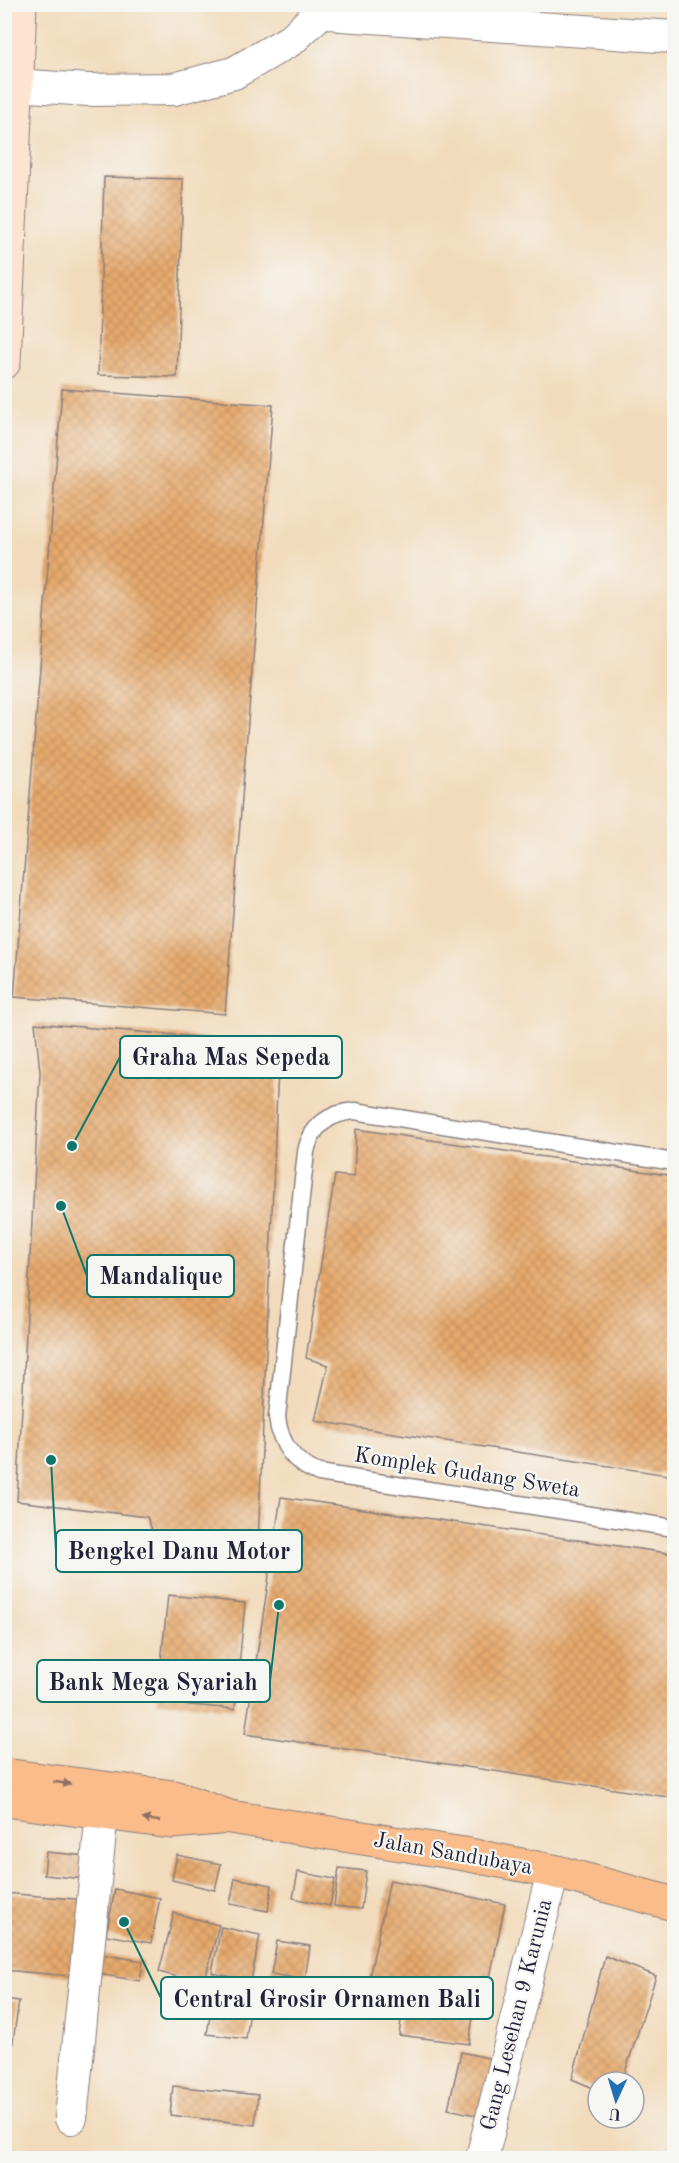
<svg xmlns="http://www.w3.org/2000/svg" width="679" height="2163" font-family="'Old Standard TT',serif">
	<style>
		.building { fill: url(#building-cross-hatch) }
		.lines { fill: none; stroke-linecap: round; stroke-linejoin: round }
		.service-casing { stroke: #8a7e7c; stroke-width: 19 }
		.minor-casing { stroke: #8a7e7c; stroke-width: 34 }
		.secondary-casing { stroke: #8a7e7c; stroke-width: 35 }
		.trunk-casing { stroke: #8a7e7c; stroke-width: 35 }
		.service { stroke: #fff; stroke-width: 16 }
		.minor { stroke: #fff; stroke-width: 32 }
		.secondary { stroke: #fde4d0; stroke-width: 33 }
		.trunk { stroke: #f9bc8a; stroke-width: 33 }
		.oneway { fill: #8e6f62 }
		.labels { text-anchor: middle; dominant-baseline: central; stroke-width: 4.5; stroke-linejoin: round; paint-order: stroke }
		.street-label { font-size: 22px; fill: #22223b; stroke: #f6f6f2 }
		.leader { fill: none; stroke: #0f766e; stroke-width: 2 }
		.callout-dot { fill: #0f766e; stroke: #f6f6f2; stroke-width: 2 }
		.callout { fill: #f6f6f2; stroke: #0f766e; stroke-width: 2 }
		.callout-label { font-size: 24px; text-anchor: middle; font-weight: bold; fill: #22223b }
	</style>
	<defs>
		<pattern id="building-cross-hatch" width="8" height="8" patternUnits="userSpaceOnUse" patternTransform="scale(1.5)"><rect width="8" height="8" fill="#e6a96c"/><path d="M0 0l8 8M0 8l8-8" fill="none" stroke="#c5915e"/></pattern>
	</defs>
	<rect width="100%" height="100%" fill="#f6f6f2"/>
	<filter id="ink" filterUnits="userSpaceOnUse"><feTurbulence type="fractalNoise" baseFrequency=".0167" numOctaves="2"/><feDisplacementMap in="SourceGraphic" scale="12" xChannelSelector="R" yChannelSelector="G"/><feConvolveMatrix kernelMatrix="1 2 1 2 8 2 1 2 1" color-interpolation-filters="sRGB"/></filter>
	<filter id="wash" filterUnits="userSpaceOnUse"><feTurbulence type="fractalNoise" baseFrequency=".008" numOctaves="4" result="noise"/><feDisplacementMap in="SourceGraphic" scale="24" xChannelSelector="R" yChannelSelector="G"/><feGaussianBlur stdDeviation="1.35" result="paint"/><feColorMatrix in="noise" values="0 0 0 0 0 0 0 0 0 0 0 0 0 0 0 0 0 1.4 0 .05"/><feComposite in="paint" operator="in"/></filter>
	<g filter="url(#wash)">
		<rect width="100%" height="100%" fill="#f2dbbc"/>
		<g id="blocks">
			<g class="building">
				<path d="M104,177L183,179L177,377L98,375Z"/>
				<path d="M62,389L273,405L225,1014L14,997Z"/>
				<path d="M35,1023L279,1044L257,1568L166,1566L147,1517L17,1501L40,1072Z"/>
				<path d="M356,1129L674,1176V1476L315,1421L328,1365L306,1358L335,1175L354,1177Z"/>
				<path d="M281,1497L674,1554V1798L245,1734Z"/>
				<path d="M168,1595L245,1603L235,1709L157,1702Z"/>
				<path d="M46,1852L88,1856L85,1879L44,1875Z"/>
				<path d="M177,1855L221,1864L215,1890L172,1880Z"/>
				<path d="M339,1868L366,1871L361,1909L334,1906Z"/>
				<path d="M298,1872L335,1879L330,1906L293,1898Z"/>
				<path d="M235,1878L272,1885L268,1911L230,1904Z"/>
				<path d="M390,1880L505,1904L485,2002L369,1978Z"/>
				<path d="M115,1889L160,1898L151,1943L106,1935Z"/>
				<path d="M4,1893L86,1900L80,1977L4,1970Z"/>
				<path d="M174,1913L219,1925L204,1984L159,1972Z"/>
				<path d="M221,1927L260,1935L251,1981L212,1973Z"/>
				<path d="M277,1941L310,1946L305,1980L271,1974Z"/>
				<path d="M100,1954L143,1961L140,1981L97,1974Z"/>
				<path d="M605,1956L656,1976L622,2082H598V2090L572,2079Z"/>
				<path d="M213,1998L251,2004L246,2039L207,2034Z"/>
				<path d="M4,1999L19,2001L10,2061H4Z"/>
				<path d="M404,1999L474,2009L469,2044L399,2035Z"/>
				<path d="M461,2052L502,2061L489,2118L448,2109Z"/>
				<path d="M4,2079H11L7,2137H4Z"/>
				<path d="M173,2086L258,2095L255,2125L170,2115Z"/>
				<path d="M29,2153L57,2157V2158H28Z"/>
			</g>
		</g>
	</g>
	<g filter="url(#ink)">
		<use href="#blocks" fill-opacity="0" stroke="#8a7e7c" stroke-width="1.5"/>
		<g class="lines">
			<g class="service-casing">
				<path id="service" d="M674,1162L355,1111C329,1113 311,1126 306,1152L277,1417C280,1444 293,1463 319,1473L674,1528"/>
			</g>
			<g class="minor-casing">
				<g id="minor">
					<path d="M315,4L323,10L341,15L674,37"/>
					<path d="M16,85L88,90L174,89L234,73L291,40L323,10"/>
					<path d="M71,2118L102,1813"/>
					<path d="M482,2158L553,1871"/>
				</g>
			</g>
			<g class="secondary-casing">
				<path id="secondary" d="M4,362L20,4"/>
			</g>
			<g class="trunk-casing">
				<g id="trunk">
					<path d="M4,1775L174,1797L230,1817L464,1854L553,1871L674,1904"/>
					<path d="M4,1800L171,1822L219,1818"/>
				</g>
			</g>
			<use href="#service" class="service"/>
			<use href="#minor" class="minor"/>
			<use href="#secondary" class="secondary"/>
			<use href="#trunk" class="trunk"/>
		</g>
		<defs><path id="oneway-solid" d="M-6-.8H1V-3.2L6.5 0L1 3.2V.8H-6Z" transform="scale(1.5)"/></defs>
		<g class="oneway">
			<use href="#oneway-solid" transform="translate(62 1783) rotate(8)"/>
			<use href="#oneway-solid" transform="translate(151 1820) rotate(-173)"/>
		</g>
	</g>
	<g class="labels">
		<g class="street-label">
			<text transform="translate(467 1473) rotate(9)">Komplek Gudang Sweta</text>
			<text transform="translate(453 1854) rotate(10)">Jalan Sandubaya</text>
			<text transform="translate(517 2015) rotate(-76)">Gang Lesehan 9 Karunia</text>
		</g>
	</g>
	<path class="leader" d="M72 1146L120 1057M61 1206L87 1276M51 1460L56 1551M279 1605L270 1681M124 1922L161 1998"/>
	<g class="callout-dot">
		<circle cx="72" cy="1146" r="6"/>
		<circle cx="61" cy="1206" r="6"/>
		<circle cx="51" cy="1460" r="6"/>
		<circle cx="279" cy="1605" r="6"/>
		<circle cx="124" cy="1922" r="6"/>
	</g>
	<g class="callout">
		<rect x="120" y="1036" width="222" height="42" rx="6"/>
		<rect x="87" y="1255" width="147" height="42" rx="6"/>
		<rect x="56" y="1530" width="246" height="42" rx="6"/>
		<rect x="37" y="1660" width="233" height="42" rx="6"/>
		<rect x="161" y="1977" width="332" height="42" rx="6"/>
	</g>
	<g class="callout-label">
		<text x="231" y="1065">Graha Mas Sepeda</text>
		<text x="161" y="1284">Mandalique</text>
		<text x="179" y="1559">Bengkel Danu Motor</text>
		<text x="153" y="1690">Bank Mega Syariah</text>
		<text x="327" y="2007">Central Grosir Ornamen Bali</text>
	</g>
	<rect width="679" height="2163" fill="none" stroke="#f6f6f2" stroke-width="24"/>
	<g transform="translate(616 2100) rotate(184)"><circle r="28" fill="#f6f6f2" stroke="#a1a1a9" stroke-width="1.5"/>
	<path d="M0-4.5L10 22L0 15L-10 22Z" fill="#1f6fb2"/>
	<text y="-9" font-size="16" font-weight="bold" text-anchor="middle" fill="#22223b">U</text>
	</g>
</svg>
